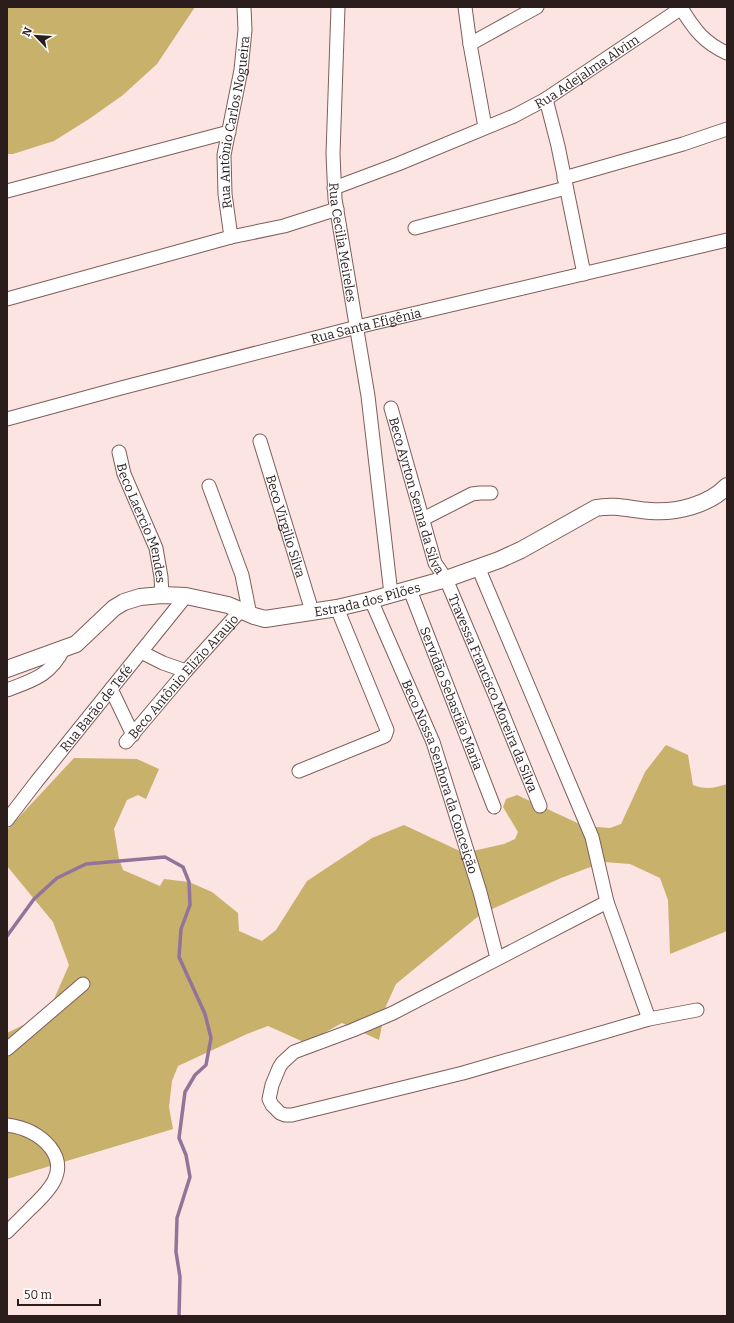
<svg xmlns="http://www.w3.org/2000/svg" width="734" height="1323" font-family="Bitter,serif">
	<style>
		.forest { fill: #c7b16b }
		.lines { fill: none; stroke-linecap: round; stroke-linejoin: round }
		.stream { stroke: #94739b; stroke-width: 3.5 }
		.minor-casing { stroke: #7f5d5a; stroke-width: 15 }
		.tertiary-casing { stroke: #7f5d5a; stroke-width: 18 }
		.minor { stroke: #fff; stroke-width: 13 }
		.tertiary { stroke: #fff; stroke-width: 16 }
		.labels { text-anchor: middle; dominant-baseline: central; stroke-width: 3.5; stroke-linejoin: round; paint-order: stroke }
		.street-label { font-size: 13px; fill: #2b1d1c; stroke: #fff }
	</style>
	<rect width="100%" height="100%" fill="#fce4e2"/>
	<g class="forest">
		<path d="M7,7H195L157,64L123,95L89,119L54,141L13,154H7Z"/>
		<path d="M666,745L688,755L693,785C704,790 716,788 727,784V931L670,954L668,900L660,878L630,864L604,862L561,878L481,914L396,984L386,1006L379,1040L342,1023L306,1043L268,1026L247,1034L178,1066L172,1081L169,1107L173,1129L7,1179V1033L48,1013L69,965L53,922L7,866V830L74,758L137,759L159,769L146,799L138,795L127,800L114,829L119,859L123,870L160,886L164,879L189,882L212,892L238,913L239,931L262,941L276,930L307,881L372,838L404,825L464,853L504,844L515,839L518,832L503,807L506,799L517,795L584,826L610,828L621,824L645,772Z"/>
	</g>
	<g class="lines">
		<path class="stream" d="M7,936L34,899L57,878L86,864L165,857L183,867L189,882L190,905L181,929L179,957L205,1014L211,1038L206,1065L195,1075L185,1092L179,1138L186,1155L190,1177L177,1218L176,1252L180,1277L179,1316"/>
		<g class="minor-casing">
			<g id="minor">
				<path id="s1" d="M338,7L333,154L335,199L368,396L391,594"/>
				<path d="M465,7L470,44L485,127"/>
				<path d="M681,8C694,29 704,43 727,53"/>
				<path d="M470,44L537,7"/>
				<path d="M546,99L558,146L584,274"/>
				<path d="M564,178L683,144L727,129"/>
				<path id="s2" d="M334,188L398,164L514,116L546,99L683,7"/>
				<path d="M7,191L229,132"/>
				<path d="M415,228L566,188"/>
				<path id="s3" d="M231,237L225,194L224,155L241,70L245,30L244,7"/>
				<path d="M7,299L231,237L284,226L337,209"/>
				<path id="s4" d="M391,408L435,563L446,579L495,695L540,806"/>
				<path id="s5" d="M7,419L121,388L357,327L727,240"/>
				<path id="s6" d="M260,441L312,611"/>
				<path id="s7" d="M119,452L124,474L156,548L161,577L162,595"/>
				<path d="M209,486L242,575L250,615"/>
				<path d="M423,519L472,494L480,493H491"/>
				<path d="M478,567L592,837L607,902L649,1019"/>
				<path id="s8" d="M410,590L494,807"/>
				<path id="s9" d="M371,600L433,742L480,892L497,958"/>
				<path d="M141,652L163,663L186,671"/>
				<path d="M111,689L133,735"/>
				<path d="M7,690C34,680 51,675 64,648"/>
				<path id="s10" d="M126,742L186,671L241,610"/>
				<path d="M299,771L385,736L387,730L337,608"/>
				<path id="s11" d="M7,820L37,781L186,596"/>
				<path d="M607,902L393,1013L353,1030L294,1052L282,1063L279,1068L272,1085L269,1099L272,1105L280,1113L285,1115H292L463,1073L649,1019L697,1010"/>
				<path d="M7,1049L83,984"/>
				<path d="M7,1125C23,1127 39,1134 50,1147C69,1171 49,1191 31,1208C23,1216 15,1224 7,1232"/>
			</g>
		</g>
		<g class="tertiary-casing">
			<g id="tertiary">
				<path id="s12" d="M7,669L76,644L114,608L124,602L140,597L162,595L186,596L228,605L254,616L265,619L337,608L371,600L446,579L499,560L521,550L596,508C616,504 632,510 651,511C676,513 709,505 727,486"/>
			</g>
		</g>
		<use href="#minor" class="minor"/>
		<use href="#tertiary" class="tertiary"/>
	</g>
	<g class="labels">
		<g class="street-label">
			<text stroke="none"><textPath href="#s2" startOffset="279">Rua Adejalma Alvim</textPath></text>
			<text stroke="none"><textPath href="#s3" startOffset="116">Rua Antônio Carlos Nogueira</textPath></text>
			<text stroke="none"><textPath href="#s1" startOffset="236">Rua Cecilia Meireles</textPath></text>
			<text stroke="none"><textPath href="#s5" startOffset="371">Rua Santa Efigênia</textPath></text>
			<text stroke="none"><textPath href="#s4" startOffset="91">Beco Ayrton Senna da Silva</textPath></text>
			<text stroke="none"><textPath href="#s7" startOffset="75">Beco Laercio Mendes</textPath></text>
			<text stroke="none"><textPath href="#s6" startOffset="89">Beco Virgilio Silva</textPath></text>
			<text stroke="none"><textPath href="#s12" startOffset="387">Estrada dos Pilões</textPath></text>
			<text stroke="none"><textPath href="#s10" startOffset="87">Beco Antônio Elizio Araujo</textPath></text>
			<text stroke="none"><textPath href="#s4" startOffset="304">Travessa Francisco Moreira da Silva</textPath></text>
			<text stroke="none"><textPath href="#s8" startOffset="116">Servidão Sebastião Maria</textPath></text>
			<text stroke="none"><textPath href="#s11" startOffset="143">Rua Barão de Tefé</textPath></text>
			<text stroke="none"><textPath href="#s9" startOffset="190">Beco Nossa Senhora da Conceição</textPath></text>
		</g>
	</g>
	<rect width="734" height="1323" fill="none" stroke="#2b1d1c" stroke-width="16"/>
	<g transform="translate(36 36) rotate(295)" stroke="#ffffff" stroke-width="3" paint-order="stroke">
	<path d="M0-3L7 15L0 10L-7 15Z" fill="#2b1d1c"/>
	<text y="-6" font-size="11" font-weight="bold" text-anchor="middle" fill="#2b1d1c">N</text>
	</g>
	<path d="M18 1299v6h82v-6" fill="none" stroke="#2b1d1c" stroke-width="2"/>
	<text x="24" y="1299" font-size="12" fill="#2b1d1c" stroke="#ffffff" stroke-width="3" paint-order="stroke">50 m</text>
</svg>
